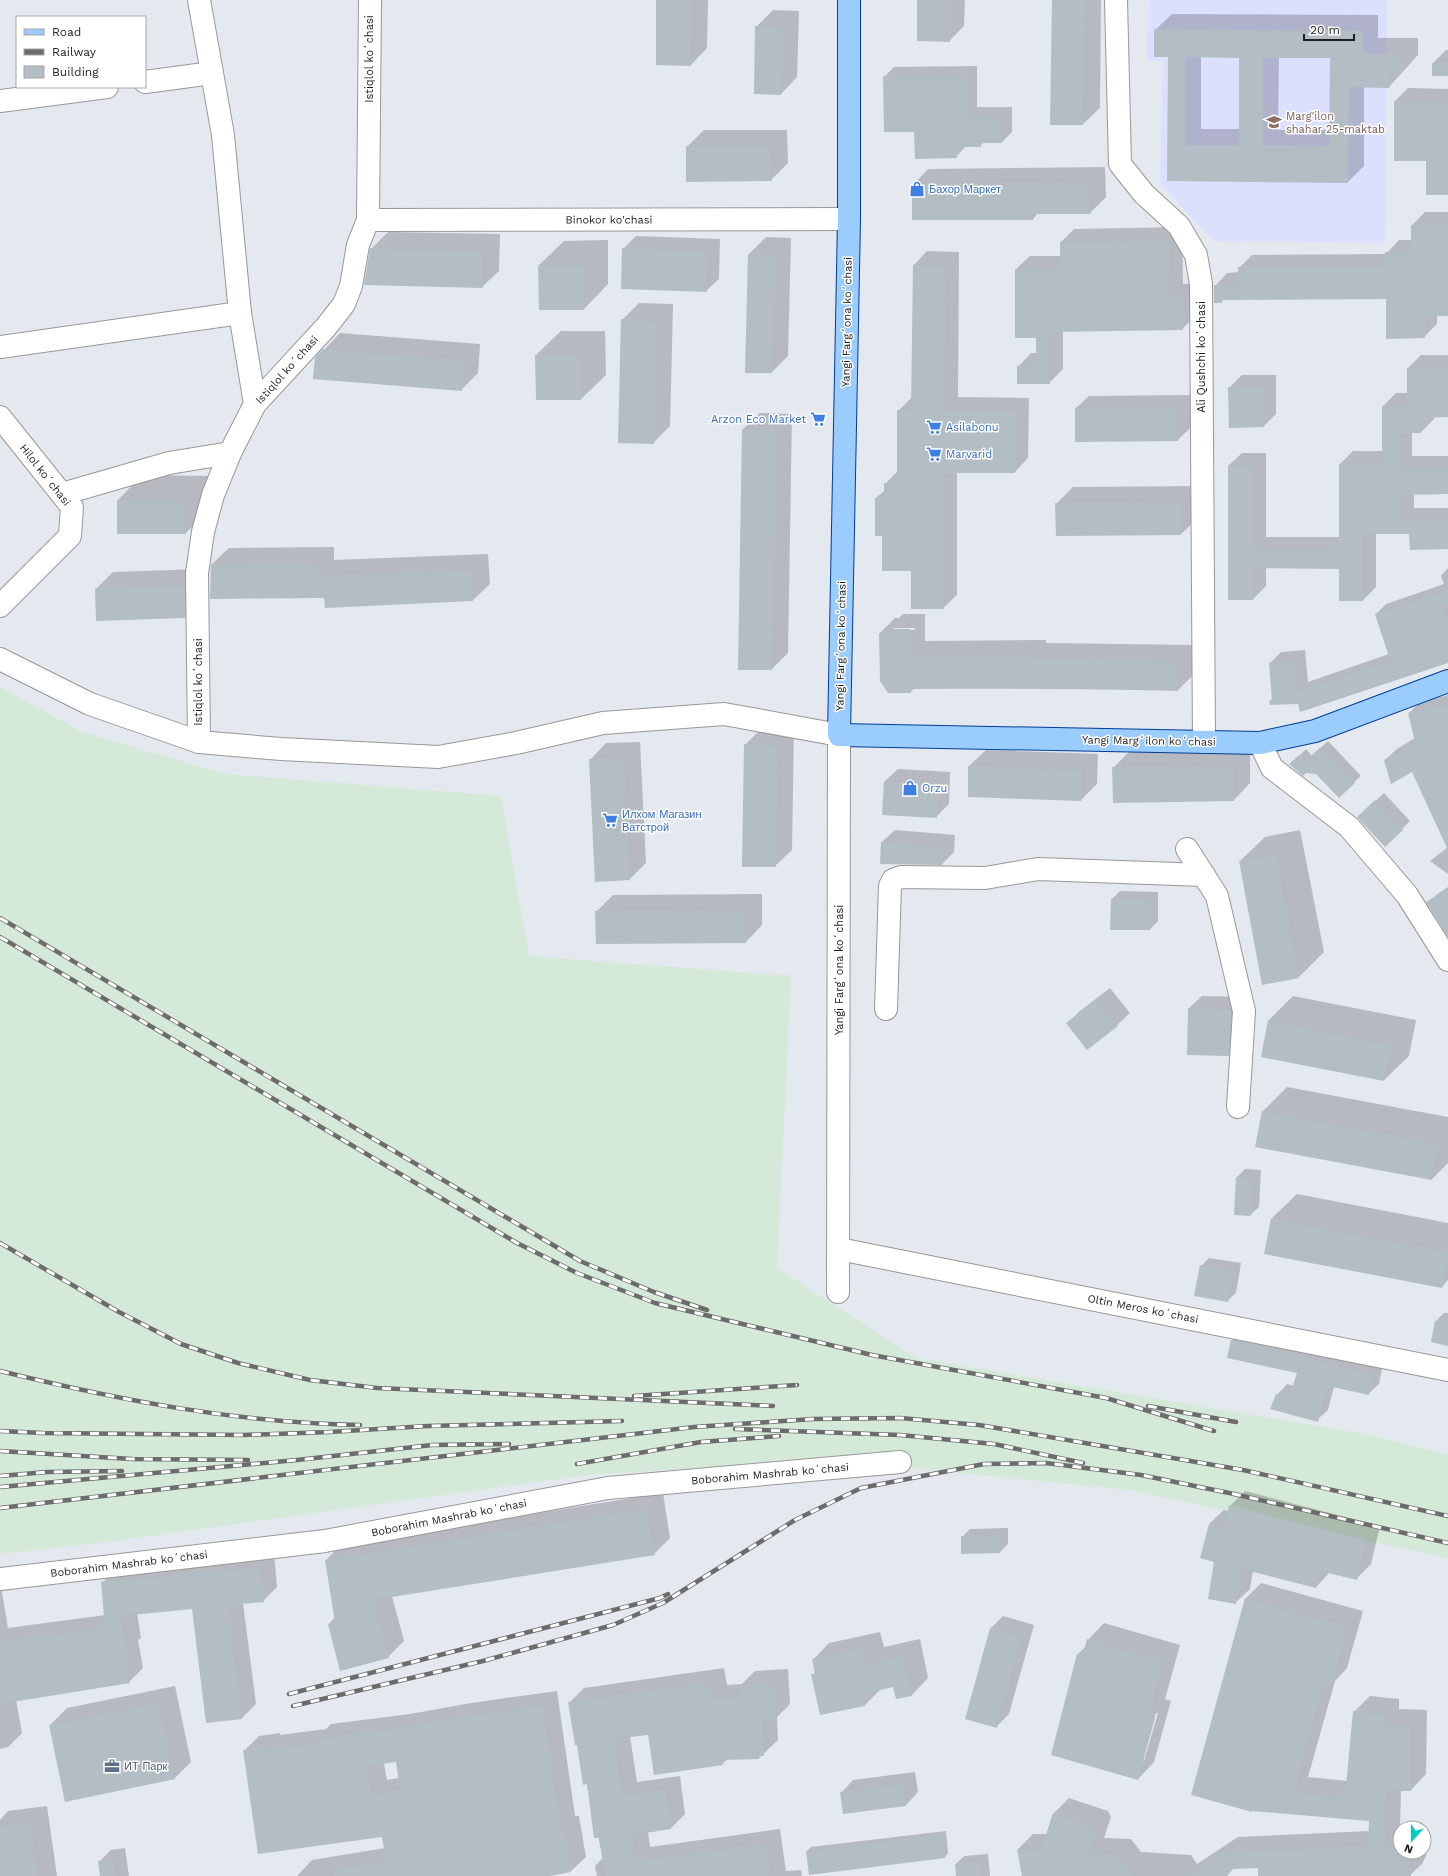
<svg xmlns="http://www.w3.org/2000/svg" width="1448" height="1876" font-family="'Work Sans',sans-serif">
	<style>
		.industrial { fill: #d5e9d8 }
		.education { fill: #dddfff }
		.shadow { fill: #0003; fill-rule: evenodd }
		.building { fill: #b3bdc4; fill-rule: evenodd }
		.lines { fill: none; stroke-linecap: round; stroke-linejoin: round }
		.minor-casing { stroke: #989898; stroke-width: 24 }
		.major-casing { stroke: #003d98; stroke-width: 24 }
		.minor { stroke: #fff; stroke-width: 22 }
		.major { stroke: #9accfe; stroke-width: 22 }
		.rail-casing { stroke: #6c6c6c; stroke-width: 4.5 }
		.rail { stroke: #fff; stroke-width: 3; stroke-dasharray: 9; stroke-linecap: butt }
		.labels { text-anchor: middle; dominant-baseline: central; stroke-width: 3; stroke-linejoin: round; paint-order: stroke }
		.street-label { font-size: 11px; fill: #1e1e1e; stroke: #fff }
		.education-label { font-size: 11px; fill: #785e54; stroke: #fff; text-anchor: start }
		.shop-label { font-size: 11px; fill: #366cbe; stroke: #fff; text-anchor: start }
		.service-label { font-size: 11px; fill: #4e5e75; stroke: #fff; text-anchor: start }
	</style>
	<rect width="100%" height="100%" fill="#e4e8ef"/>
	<path class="industrial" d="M0,687L82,732L225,774L501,796L529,956L791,976L777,1268L916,1358L1371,1435L1448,1455V1558L1129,1490L828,1460L586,1475L108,1542L0,1554Z"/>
	<path class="education" d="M1149,0H1387L1385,243L1213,241L1160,183L1163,61H1147Z"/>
	<g class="shadow">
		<path d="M657,0H708L707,48L691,65Z"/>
		<path d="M918,0H965L964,26L949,41Z"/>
		<path d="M1053,0H1101L1100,108L1083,124H1051Z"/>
		<path d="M773,10L799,11L797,77L781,94L756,27Z"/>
		<path d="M1172,14L1378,15V38H1418V55L1389,87L1364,86V166L1348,182L1168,180L1169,56L1155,30ZM1201,56L1240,57V129H1201ZM1279,57H1331L1330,130H1278Z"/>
		<path d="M1446,50H1448V75L1433,63Z"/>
		<path d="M977,66V107H1012V132L1002,142H984L980,146H966L956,157L915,131L884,77L894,67Z"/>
		<path d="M1408,88L1448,89V195L1428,160H1395V101Z"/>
		<path d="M704,130H787L788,163L771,180L687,147Z"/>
		<path d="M1105,167L1106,197L1090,213H1038L1033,219L913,185L928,169Z"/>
		<path d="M1425,212H1448V315H1437V324L1424,337L1387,298L1224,299L1221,302L1215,286L1227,273L1239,272V268L1252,255L1386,254L1399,240H1412V225Z"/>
		<path d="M1182,227L1183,284L1195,283L1196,315L1182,329L1063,331V369L1049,383L1018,367L1031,353H1037V337L1016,269L1030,256H1061V242L1074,229Z"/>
		<path d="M388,232L500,234L499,271L482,287L371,249Z"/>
		<path d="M636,236L720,239L719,279L706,291L623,249Z"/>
		<path d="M766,237L791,238L788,356L772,372H746L749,254Z"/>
		<path d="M608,240V284L584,309L539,265L564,241Z"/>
		<path d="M927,251L959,252L958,397L1029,398L1028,458L1015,472H957V595L943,608L883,535L876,498L885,490V484L898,471V411L912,397L914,265Z"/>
		<path d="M639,303L673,304L670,426L653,443L622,320Z"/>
		<path d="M561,331H605L606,375L581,399H537L536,355Z"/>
		<path d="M340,333L480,344L478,373L461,390L324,350Z"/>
		<path d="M1421,355H1448V416L1434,417V419L1421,432H1412V456H1448V493H1414V508H1448V548L1410,533H1376V587L1363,600L1340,568L1266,567V586L1253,599L1229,465L1242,453H1266V537H1340V464L1353,451H1383V406L1396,393H1408V368Z"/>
		<path d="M1242,375H1276V414L1264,426L1229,388Z"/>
		<path d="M1190,395V428L1178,440L1076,408L1089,396Z"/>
		<path d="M760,413L792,414L788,653L772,669L743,429Z"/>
		<path d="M142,475L211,476L210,509L186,533H118V500Z"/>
		<path d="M1197,486L1198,518L1181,534L1056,504L1073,487Z"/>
		<path d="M334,547V560L488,554L490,584L473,600L326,606L325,597L212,564L229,548Z"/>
		<path d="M1448,568V662L1299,702L1270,701L1273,698L1270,663L1281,652L1305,650L1308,682L1389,654L1376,614L1386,604L1444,584L1441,576Z"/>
		<path d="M201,569V601L185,617L96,589L113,572Z"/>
		<path d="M903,614H925V641L1046,640V643L1194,645L1193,675L1178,690L914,688L911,692L880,633L895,618H899ZM894,628H915V630H894Z"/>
		<path d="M1448,695V842L1413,771L1385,760L1397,749L1415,738L1409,713L1420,702Z"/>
		<path d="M762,728L794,729L792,850L775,866L745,745Z"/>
		<path d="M1328,741L1361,776L1354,782L1317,773L1291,764L1306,749L1312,756Z"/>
		<path d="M640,742L646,863L630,879L590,760L606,743Z"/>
		<path d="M1250,749V783L1234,800L1113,768L1130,751Z"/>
		<path d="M986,750L1098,754L1097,784L1081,800L969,766Z"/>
		<path d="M898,769L950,772L949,804L936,817L885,781Z"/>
		<path d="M1384,793L1410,821L1402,829L1358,817Z"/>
		<path d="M895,830L955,835L954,852L942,864L882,842Z"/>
		<path d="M1300,830L1324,952L1299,977L1263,983L1240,861L1265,837Z"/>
		<path d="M1448,847V874L1430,861Z"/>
		<path d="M1448,887V922L1428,903L1436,895Z"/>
		<path d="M1120,891L1158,892V921L1150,929L1112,899Z"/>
		<path d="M762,894V925L746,942L596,912L613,895Z"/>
		<path d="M1110,988L1130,1013L1117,1025L1068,1023L1080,1011Z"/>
		<path d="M1202,996L1243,997L1241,1042L1228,1055L1189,1008Z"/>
		<path d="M1293,996L1416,1020L1409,1056L1384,1080L1269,1020Z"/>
		<path d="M1287,1087L1448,1117V1163L1432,1179L1256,1146L1263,1111Z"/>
		<path d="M1245,1169L1261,1170L1259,1207L1250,1215L1237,1177Z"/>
		<path d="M1297,1194L1448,1223V1280L1442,1287L1272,1218Z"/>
		<path d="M1209,1258L1241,1263L1236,1293L1227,1301L1201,1266Z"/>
		<path d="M1444,1313H1448V1345L1436,1321Z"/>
		<path d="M1242,1330L1383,1363L1379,1384L1368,1394L1334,1387L1328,1410L1317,1420L1277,1395L1287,1384L1294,1386L1298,1372L1228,1357L1232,1340Z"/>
		<path d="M1245,1491L1380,1526L1371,1564L1356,1579L1330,1572L1316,1587L1253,1571L1250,1589L1235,1603L1216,1561L1209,1524L1224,1510L1229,1511L1230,1506Z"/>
		<path d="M663,1493L670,1538L654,1554L392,1596L404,1641L388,1657L329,1624L335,1617L326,1560L342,1544Z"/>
		<path d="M1008,1528V1544L1000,1552L962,1537L970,1529Z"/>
		<path d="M274,1553L277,1587L263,1601L243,1603L256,1704L242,1718L207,1722L193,1608L137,1613L141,1638L138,1640L143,1668L129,1682L16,1700L22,1733L8,1747L0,1749V1581L8,1628L105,1615L102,1583L116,1569Z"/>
		<path d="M1261,1583L1363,1611L1347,1668L1335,1681L1308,1777L1348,1781L1354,1712L1370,1696L1399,1699V1709L1427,1710L1426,1774L1411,1790H1401L1400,1830V1852H1424V1829H1427L1426,1856L1422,1864L1409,1876H1259V1867L1233,1868L1225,1876H1023L1018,1849L1033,1834H1047L1054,1813L1069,1798L1108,1811L1111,1817L1104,1838L1131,1839L1141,1852L1191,1855L1197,1864L1238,1837L1370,1831V1821L1192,1794L1246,1598Z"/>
		<path d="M1003,1616L1034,1625L1009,1714L996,1727L991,1628Z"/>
		<path d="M1104,1623L1180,1645L1165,1699L1171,1701L1154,1762L1138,1779L1068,1692L1078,1654L1086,1646L1088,1640ZM1156,1713H1158L1144,1761H1142Z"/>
		<path d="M880,1632L884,1647L920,1639L928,1678L912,1695L897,1698L894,1686L881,1689L865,1705L821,1714L812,1675L816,1672L813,1660L829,1643Z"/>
		<path d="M724,1668L727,1685L742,1684L755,1671L788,1669L790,1704L777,1717L778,1740L759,1758L728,1759L722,1764L648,1733L630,1736L637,1782L680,1776L685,1814L671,1828L648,1832L650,1847L780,1829L786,1871L801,1870L802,1876H597L595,1866L603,1858L569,1703L584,1688Z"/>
		<path d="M175,1686L191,1762L175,1778L66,1801L50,1725L67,1708Z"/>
		<path d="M557,1691L575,1816H579L586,1857L571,1871L544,1876H297L312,1860L385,1848L383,1836L244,1751L259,1736L280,1733V1735L326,1729L331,1724L410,1714L471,1703ZM397,1761L399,1778L387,1780L384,1763Z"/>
		<path d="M915,1772L918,1792L906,1805L841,1793L853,1780Z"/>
		<path d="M47,1806L57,1876H0V1820L8,1811Z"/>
		<path d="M946,1831L948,1853L945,1857L807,1851L811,1847Z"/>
		<path d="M125,1848L129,1876H101L99,1862L111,1850Z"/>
		<path d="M988,1854L990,1876H957L956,1864L964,1856Z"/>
	</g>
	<g class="building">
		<path d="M656,0H692L691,66L656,65Z"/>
		<path d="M917,0H950V42L917,41Z"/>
		<path d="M1052,0H1085L1083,125H1050Z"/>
		<path d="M755,26L783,27L781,95L754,94Z"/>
		<path d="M1154,29L1363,31V53L1402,54V72H1390L1389,88L1349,87L1348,183L1167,181L1168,57H1154ZM1186,57L1239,58V145H1185ZM1263,58H1330L1329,146L1263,145Z"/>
		<rect x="1432" y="63" width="16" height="13"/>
		<path d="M883,76H967L968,116H1002V143H981V147H957V158L915,159L914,132H884Z"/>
		<path d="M1394,101L1448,102V195H1426V161H1394Z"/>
		<path d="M686,146H771L772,181L686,182Z"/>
		<path d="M1090,182L1091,214H1033V220H912V184Z"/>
		<path d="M1448,224V316H1425V338L1386,339V299L1222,300V303H1214V285H1238V267L1385,266V252H1411V225Z"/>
		<path d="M1169,240L1170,297H1182L1183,330L1050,332V384H1017V366H1036V338H1015V269H1060V242Z"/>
		<path d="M370,248L483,251V288L364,285Z"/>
		<path d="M622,248L708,251L707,292L621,289Z"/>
		<path d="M748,254H775L772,373H745Z"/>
		<path d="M538,265H584V310H539Z"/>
		<path d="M913,265H946L944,410L1016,411L1015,473H944V609H911V571H882V536H875V498H884V483H897V410H911Z"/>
		<path d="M621,319L657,321L654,444L618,443Z"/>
		<path d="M323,349L464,360L462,391L313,379L315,357Z"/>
		<path d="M535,355H581V400H536Z"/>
		<path d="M1448,367V417L1421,418V433H1399L1400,468H1448V494L1402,495V520H1448V549L1410,550L1409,534H1363V601H1339V569L1253,568V600H1228V465H1253V549L1339,550V464H1382V406L1407,405V368Z"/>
		<path d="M1228,387H1264V427L1229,428Z"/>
		<path d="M1178,407V441L1075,442V408Z"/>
		<path d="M742,429L776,430L772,670H738Z"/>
		<rect x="117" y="500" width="69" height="34"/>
		<path d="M1181,502V535L1056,536L1055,503Z"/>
		<path d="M318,563V576L472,570L473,601L325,608L324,598L210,599L211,564Z"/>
		<path d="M185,585V618L96,621L95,588Z"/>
		<path d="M1448,589V604L1442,607L1448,624V663L1300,712L1298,704L1270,705L1269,701L1272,700L1269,663L1295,661L1297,691L1390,660L1375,614Z"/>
		<path d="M887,629H910L911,656L1031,655V658L1179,660L1178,691L1053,688L911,689V693H888L880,681L879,633H887Z"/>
		<path d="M1448,704V850L1412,772L1391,784L1384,760L1415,742L1408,713Z"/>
		<path d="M744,744L778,745L776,867H742Z"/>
		<path d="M1321,747L1355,783L1339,798L1316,774L1306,773L1303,776L1289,764L1299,755L1305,761Z"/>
		<path d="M624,758L630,880L595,882L589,759Z"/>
		<path d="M968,766L1082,770L1081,801L968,797Z"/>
		<path d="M1233,766L1234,801L1113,803L1112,767Z"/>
		<path d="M884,781L938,784L937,818L882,815Z"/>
		<path d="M1375,800L1403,830L1385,847L1357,817Z"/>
		<path d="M881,842L943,847L942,865L880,864Z"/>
		<path d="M1276,854L1299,978L1262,985L1239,861Z"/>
		<path d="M1448,889V937L1426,902Z"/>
		<path d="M1111,899H1150V930H1110Z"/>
		<path d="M746,910V943L596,944L595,911Z"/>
		<path d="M1097,999L1118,1026L1087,1050L1066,1023Z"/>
		<path d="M1188,1008L1231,1009L1229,1056L1187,1055Z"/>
		<path d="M1268,1020L1392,1045L1384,1081L1261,1057Z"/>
		<path d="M1262,1111L1439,1144L1432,1180L1255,1147Z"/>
		<path d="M1236,1177L1253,1178L1251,1216L1234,1215Z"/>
		<path d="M1271,1218L1448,1252L1442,1288L1264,1254Z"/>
		<path d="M1200,1265L1233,1271L1228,1302L1194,1296Z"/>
		<path d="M1448,1319V1346L1431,1342L1435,1321Z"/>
		<path d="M1231,1340L1280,1349L1346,1369V1367L1373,1373L1369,1395L1328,1386L1318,1422L1270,1409L1276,1394L1289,1398L1297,1373L1227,1358Z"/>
		<path d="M1229,1505L1367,1540L1357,1580L1320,1571L1316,1588L1242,1569L1236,1604L1208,1599L1214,1562L1200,1558L1209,1524L1224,1527Z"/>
		<path d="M647,1508L655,1555L373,1600L389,1658L340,1671L328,1624L335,1622L325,1560Z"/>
		<path d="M961,1536H1000V1553L961,1554Z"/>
		<path d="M260,1567L264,1602L228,1605L242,1719L206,1723L192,1609L121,1616L127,1653H125L130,1683L0,1704V1641L39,1635L40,1637L105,1627L101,1582Z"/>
		<path d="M1245,1598L1349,1627L1332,1685L1324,1683L1294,1792L1345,1797L1353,1711L1384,1714V1725H1411V1791H1387L1385,1845L1400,1844V1852H1410L1411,1876H1258V1868L1233,1869L1227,1876H1185L1222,1852L1368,1846L1369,1821L1252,1811V1812L1191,1795Z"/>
		<path d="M990,1628L1022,1637L997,1728L965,1719Z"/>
		<path d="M1087,1639L1164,1661L1149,1716L1155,1718L1138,1780L1051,1755L1077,1654L1083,1655Z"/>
		<path d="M864,1648L867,1663L904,1655L912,1696L896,1699L893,1687L863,1694L865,1706L820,1715L811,1674H815L812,1659Z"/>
		<path d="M710,1682L713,1699L740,1697L739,1685L774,1683L776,1720H763L764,1756H759V1759L722,1760L723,1765L654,1775L648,1735L614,1739L622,1795L666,1790L671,1829L632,1835L635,1861L766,1843L770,1876H605L599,1838H594L587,1784L583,1785L577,1745H575L568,1702Z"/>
		<path d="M159,1702L175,1779L65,1802L49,1725Z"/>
		<path d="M543,1705L561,1831L564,1830L571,1872L550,1876H333L332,1869L386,1860L382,1837L258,1854L243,1750L265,1747L266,1750L315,1743V1739L394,1728L456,1717ZM396,1762L400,1790L372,1794L368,1766Z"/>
		<path d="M903,1784L906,1806L843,1814L840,1792Z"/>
		<path d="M1053,1813L1092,1826L1096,1833L1090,1853L1116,1855L1133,1876H1022L1017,1849L1041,1850Z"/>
		<path d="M30,1822L38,1876H0V1826Z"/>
		<path d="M942,1834L945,1858L809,1875L806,1851Z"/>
		<path d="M114,1859L116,1876H100L98,1861Z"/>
		<path d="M980,1862L982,1876H956L955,1864Z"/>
	</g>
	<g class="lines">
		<g class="minor-casing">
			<g id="minor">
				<path d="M199,0L223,135L240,313L255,404"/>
				<path d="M1116,0L1120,164L1144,194L1179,226L1196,255L1201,284L1204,742"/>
				<path d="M145,82L212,73"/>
				<path d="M0,101L107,87"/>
				<path id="s1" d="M368,220L849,219"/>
				<path d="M0,347L240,313"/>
				<path d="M0,417L72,507L70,536L0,606"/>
				<path d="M62,494L169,463L230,453"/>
				<path d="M0,659L90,704L199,742L281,749L438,757L516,743L603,723L724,714L839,735L838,1292"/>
				<path d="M199,742L197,573L203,532L213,495L230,453L255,404L326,327L344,304L351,286L358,245L368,220L370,0"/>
				<path d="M1260,743L1272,768L1349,827L1407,895L1448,960"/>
				<path d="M1187,849L1217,896L1244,1011L1238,1107"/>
				<path d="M886,1009L890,886L893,880L901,877L985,878L1038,869L1204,875"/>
				<path d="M839,1249L1448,1370"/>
				<path d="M0,1579L325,1541L608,1488L900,1462"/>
			</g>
		</g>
		<g class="major-casing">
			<path id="major" d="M849,0V219L839,735L1260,743L1315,731L1448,681"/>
		</g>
		<use href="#minor" class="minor"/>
		<use href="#major" class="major"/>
		<g class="rail-casing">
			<g id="rail">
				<path d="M0,918L580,1261L654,1292L707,1310"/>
				<path d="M0,937L517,1243L577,1273L655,1303L872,1355L1106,1398L1214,1431"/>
				<path d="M0,1243L119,1312L181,1344L238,1363L310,1380L377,1388L773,1406"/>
				<path d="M0,1371C118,1400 238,1423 360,1425"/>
				<path d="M634,1396L797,1385"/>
				<path d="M1148,1406L1236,1422"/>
				<path d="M735,1429L900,1435L994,1444L1083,1463"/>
				<path d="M0,1431L43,1433L244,1435L329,1432L428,1426L622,1421"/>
				<path d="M0,1451L132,1459L248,1460"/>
				<path d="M577,1464L701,1442L779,1436"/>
				<path d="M0,1476L47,1472L122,1471"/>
				<path d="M0,1487L297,1460L432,1445L509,1444"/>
				<path d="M0,1508L694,1427L812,1419L900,1418L979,1425L1243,1470L1448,1516"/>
				<path d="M289,1694L660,1598L668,1594"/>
				<path d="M293,1706L483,1661L613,1625L663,1603L795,1520L861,1488L984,1464L1046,1463L1141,1475L1234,1494L1448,1543"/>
			</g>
		</g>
		<use href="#rail" class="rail"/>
	</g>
	<defs>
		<g id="school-bare" transform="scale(1.2)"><path d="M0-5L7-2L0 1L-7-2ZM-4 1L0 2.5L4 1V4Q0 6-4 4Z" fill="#8d6e63" stroke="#fff" stroke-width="2.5" paint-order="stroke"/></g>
		<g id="shop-bare" transform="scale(1.2)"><path d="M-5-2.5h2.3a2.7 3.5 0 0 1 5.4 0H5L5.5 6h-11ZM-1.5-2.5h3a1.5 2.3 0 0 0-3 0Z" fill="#3f7fe0" stroke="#fff" stroke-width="2.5" paint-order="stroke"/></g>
		<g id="supermarket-bare" transform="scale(1.2)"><path d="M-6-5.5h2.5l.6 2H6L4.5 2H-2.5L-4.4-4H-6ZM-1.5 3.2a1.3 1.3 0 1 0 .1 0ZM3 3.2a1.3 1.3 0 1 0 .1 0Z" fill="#3f7fe0" stroke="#fff" stroke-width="2.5" paint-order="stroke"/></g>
		<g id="office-bare" transform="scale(1.2)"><path d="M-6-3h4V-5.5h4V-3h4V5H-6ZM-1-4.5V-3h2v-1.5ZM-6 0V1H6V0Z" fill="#5c6f8a" stroke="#fff" stroke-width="2.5" paint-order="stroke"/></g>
	</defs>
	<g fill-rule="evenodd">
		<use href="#school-bare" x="1274" y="122"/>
		<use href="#shop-bare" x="917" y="189"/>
		<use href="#supermarket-bare" x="818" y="419"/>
		<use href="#supermarket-bare" x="934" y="427"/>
		<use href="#supermarket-bare" x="934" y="454"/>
		<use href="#shop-bare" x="910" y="788"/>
		<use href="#supermarket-bare" x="610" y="820"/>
		<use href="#office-bare" x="112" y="1766"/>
	</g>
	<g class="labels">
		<g class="street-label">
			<text transform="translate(369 59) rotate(-90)">Istiqlol koʻchasi</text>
			<text stroke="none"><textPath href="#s1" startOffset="241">Binokor ko'chasi</textPath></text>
			<text transform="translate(847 322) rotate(-89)">Yangi Fargʻona koʻchasi</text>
			<text transform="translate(1201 357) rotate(-90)">Ali Qushchi koʻchasi</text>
			<text transform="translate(287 370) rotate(-48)">Istiqlol koʻchasi</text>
			<text transform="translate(45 475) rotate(52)">Hilol koʻchasi</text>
			<text transform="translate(841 646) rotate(-89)">Yangi Fargʻona koʻchasi</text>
			<text transform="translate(198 682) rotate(-90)">Istiqlol koʻchasi</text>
			<text transform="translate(1149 741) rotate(1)">Yangi Margʻilon koʻchasi</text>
			<text transform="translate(839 970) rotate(-90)">Yangi Fargʻona koʻchasi</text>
			<text transform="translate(1143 1309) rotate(11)">Oltin Meros koʻchasi</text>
			<text transform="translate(770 1474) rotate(-5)">Boborahim Mashrab koʻchasi</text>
			<text transform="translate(449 1518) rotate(-11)">Boborahim Mashrab koʻchasi</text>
			<text transform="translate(129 1564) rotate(-7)">Boborahim Mashrab koʻchasi</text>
		</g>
		<g class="education-label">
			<text x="1286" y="116">Marg'ilon<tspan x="1286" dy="13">shahar 25-maktab</tspan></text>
		</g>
		<g class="shop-label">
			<text x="929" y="189">Бахор Маркет</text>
			<text x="806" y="419" text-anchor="end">Arzon Eco Market</text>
			<text x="946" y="427">Asilabonu</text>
			<text x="946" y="454">Marvarid</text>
			<text x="922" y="788">Orzu</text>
			<text x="622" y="814">Илхом Магазин<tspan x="622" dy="13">Ватстрой</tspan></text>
		</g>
		<g class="service-label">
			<text x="124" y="1766">ИТ Парк</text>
		</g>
	</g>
	<rect x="16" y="16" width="130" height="72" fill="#ffffff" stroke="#a5a5a5"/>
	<rect x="24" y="29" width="20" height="6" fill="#9accfe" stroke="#a5a5a5"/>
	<text x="52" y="36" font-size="12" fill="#1e1e1e">Road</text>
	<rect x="24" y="49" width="20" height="6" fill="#6c6c6c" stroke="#a5a5a5"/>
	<text x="52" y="56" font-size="12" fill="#1e1e1e">Railway</text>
	<rect x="24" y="66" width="20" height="12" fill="#b3bdc4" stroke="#a5a5a5"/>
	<text x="52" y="76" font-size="12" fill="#1e1e1e">Building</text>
	<g transform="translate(1412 1840) rotate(201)"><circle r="19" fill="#ffffff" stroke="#a5a5a5"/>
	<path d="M0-3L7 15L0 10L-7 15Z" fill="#00ccbe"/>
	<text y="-6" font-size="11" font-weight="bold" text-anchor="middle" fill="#1e1e1e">N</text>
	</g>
	<path d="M1304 34v6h50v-6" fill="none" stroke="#1e1e1e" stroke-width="2"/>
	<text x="1310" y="34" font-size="12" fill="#1e1e1e" stroke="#ffffff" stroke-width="3" paint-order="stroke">20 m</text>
</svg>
